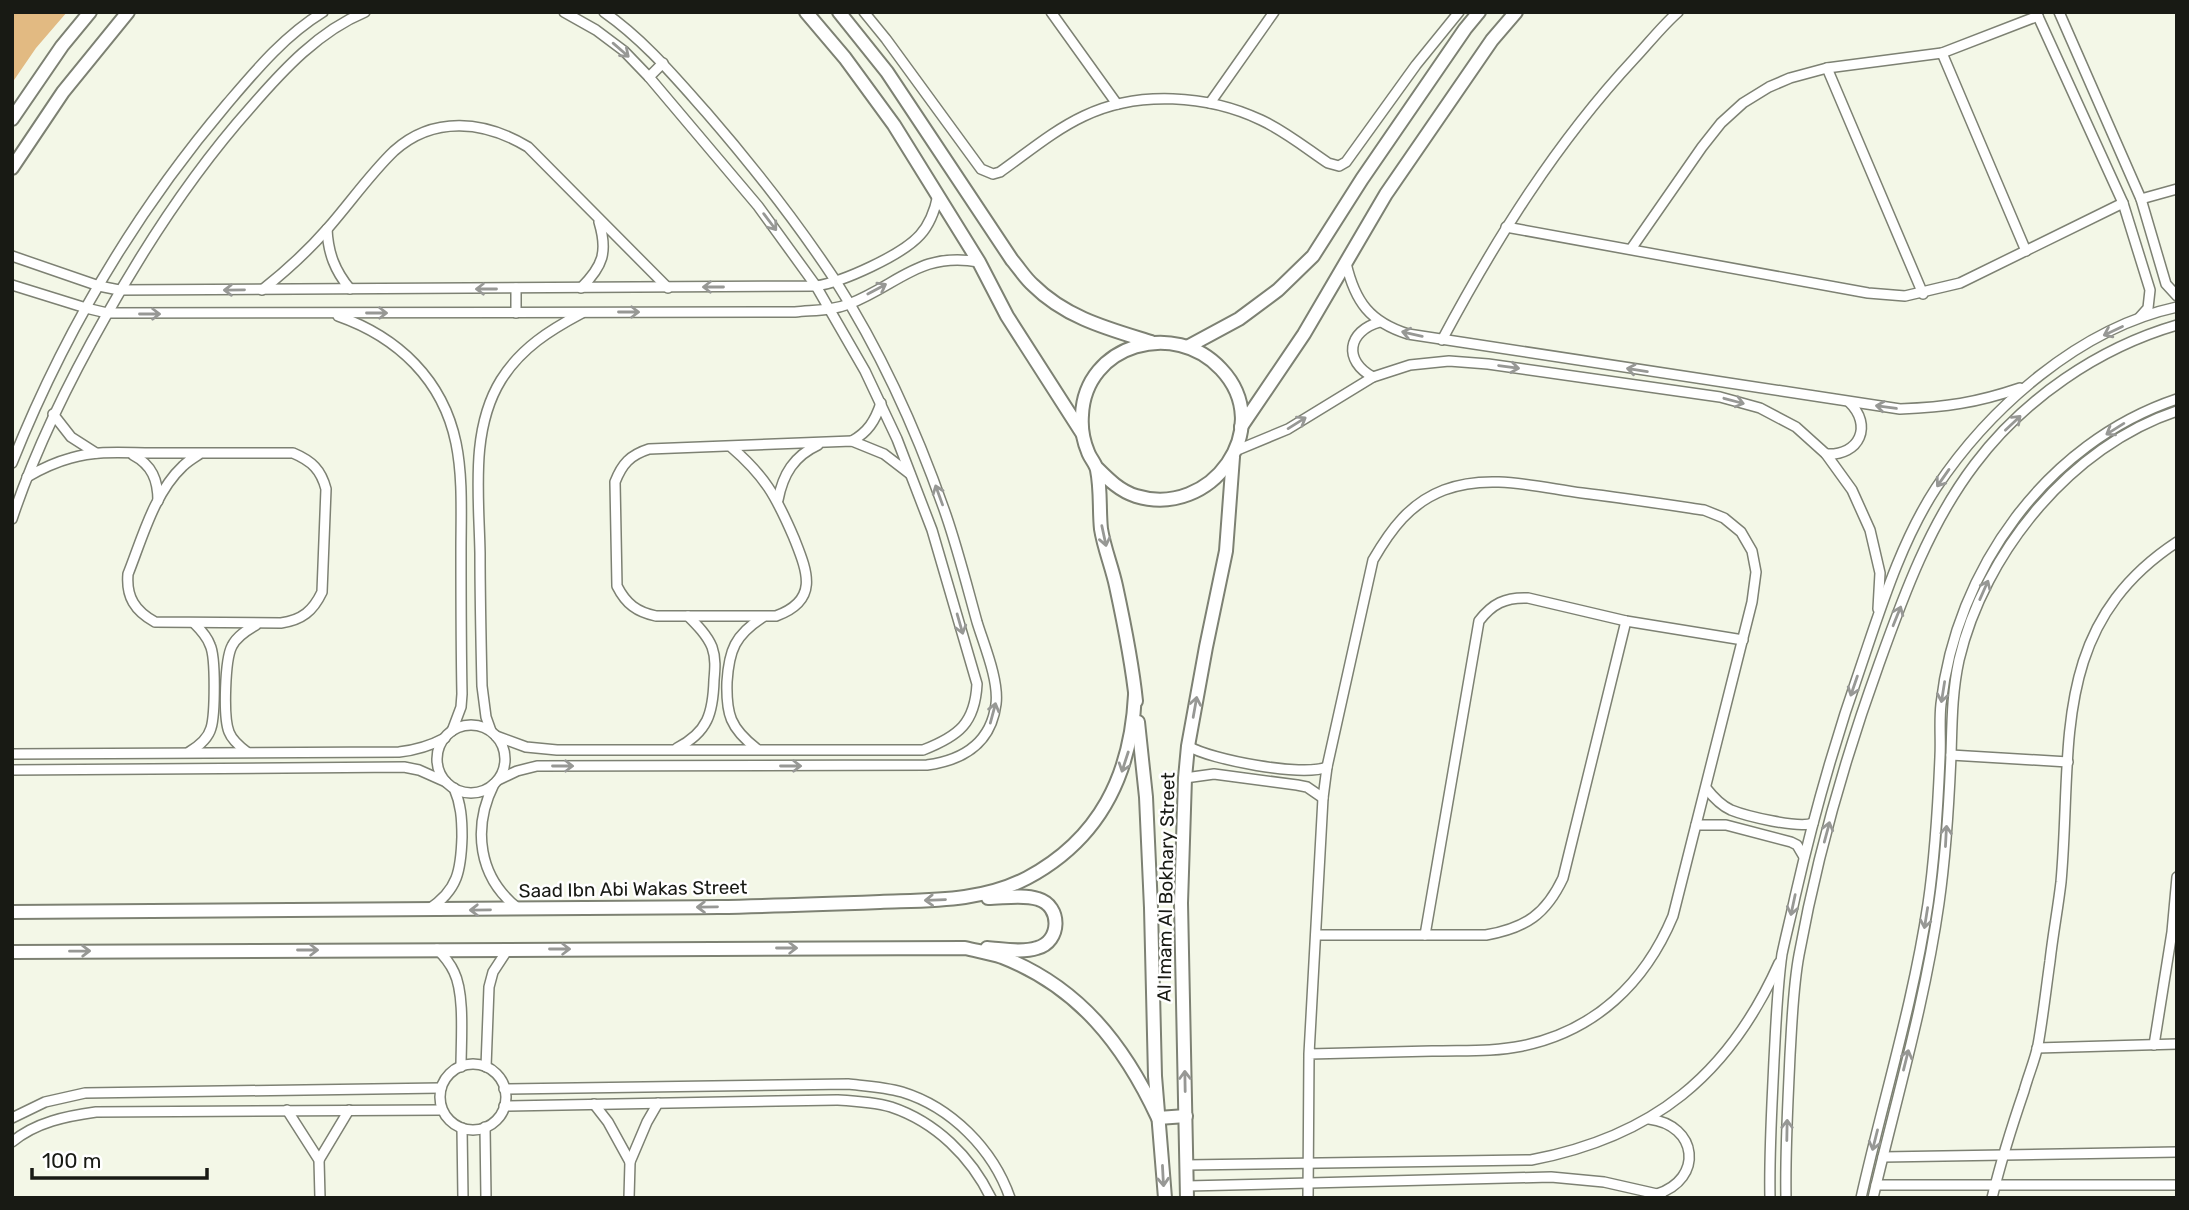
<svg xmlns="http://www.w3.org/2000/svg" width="2189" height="1210" font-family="Rubik,sans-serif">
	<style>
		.green { fill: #e2ba82 }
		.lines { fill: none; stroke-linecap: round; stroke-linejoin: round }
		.street-casing { stroke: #7d8173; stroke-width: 12 }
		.secondary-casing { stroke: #7d8173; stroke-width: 16 }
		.street { stroke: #fff; stroke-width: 9 }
		.secondary { stroke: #fff; stroke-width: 12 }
		.oneway { stroke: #979895 }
		.labels { text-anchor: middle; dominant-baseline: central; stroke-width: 5; stroke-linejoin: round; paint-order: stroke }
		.street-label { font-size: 19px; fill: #181a14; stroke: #fff }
	</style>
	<rect width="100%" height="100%" fill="#f3f7e7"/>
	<path class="green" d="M12,12H67L36,48L12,83Z"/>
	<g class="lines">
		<g class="street-casing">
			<g id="street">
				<path d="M864,12L886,39L981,169L993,174L1000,172C1027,153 1054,130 1084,116C1138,90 1208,95 1261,120C1285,131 1307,149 1328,163L1339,166L1346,162L1416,65L1459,12"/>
				<path d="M1051,12L1117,104"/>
				<path d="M2036,12L2123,203L2150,290L2148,308L2140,317"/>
				<path d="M2059,12L2141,199L2166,284L2177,296"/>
				<path d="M1942,53L2026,251"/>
				<path d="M1827,68L1923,294"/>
				<path d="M649,77L663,63"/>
				<path d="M1210,103L1274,12"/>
				<path d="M2141,199L2177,189"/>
				<path d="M1506,227L1868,293L1905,296L1960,283L2123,203"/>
				<path d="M327,229C328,253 335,271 350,289"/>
				<path d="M1631,249L1702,147L1721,123L1743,103L1769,87L1790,78L1827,68L1942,53L2038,16"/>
				<path d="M12,256L99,286L119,290L816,286C843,282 902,255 920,235C930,224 935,210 938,195"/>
				<path d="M1346,263C1355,302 1370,322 1408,334L1900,409C1946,407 1976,403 2020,388"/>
				<path d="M12,285L86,308L107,313L795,312C813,310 831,311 849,304C898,285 920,251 979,262"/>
				<path d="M581,288C603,266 608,252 599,222"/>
				<path d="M262,290C286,271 308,251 328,228C350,203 370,174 394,151C434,115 485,121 528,147L668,288"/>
				<path d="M516,313V288"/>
				<path d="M338,316C398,337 443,380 456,443C463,477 461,515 461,550C461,598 461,646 462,694L461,707L452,731"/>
				<path d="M1442,340C1496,239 1556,143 1634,59C1649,43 1662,26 1678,12"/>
				<path d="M1373,377C1343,361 1347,331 1380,322"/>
				<path d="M53,414L71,437L96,453"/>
				<path d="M852,441C868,432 875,421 881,403"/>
				<path d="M730,446C765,476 776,496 794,538C807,571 820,600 776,616H656C637,612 626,604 617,586L615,482C622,464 630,455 649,449L852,441L884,454L910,474"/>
				<path d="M1235,451L1288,429L1373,377L1410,365L1449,361L1488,364L1720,397L1760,408L1796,427L1826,454L1852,490L1870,530L1880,573L1878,609"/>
				<path d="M1826,454C1860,456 1873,425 1849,402"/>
				<path d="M133,455C152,465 158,480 158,501"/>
				<path d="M12,463C64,333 137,210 227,104C256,70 284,36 323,12"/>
				<path d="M27,477C41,469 56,462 71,458C98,450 126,453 152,453C199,453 246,453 293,453C312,461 321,470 326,489L322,592C313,611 302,620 281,623L155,622C135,611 126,597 128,574C142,539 154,493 183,466C188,461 195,457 201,453"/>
				<path d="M778,500C783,474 794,456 818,445"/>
				<path d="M12,519C36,447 69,381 106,316C148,241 194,171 251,107C283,70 319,31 365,12"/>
				<circle cx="471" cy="759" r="34"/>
				<path d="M491,731L486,717L482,686C481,642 480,597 480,553C479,496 470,430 501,380C521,348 550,330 582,313"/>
				<path d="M496,736L526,747L557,750H923C959,736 975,723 977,684L932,530L897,439L865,371L816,286L758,206L649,77L624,51L596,30L564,12"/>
				<path d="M1188,746C1211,760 1303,777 1327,767"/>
				<path d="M677,748C708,732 713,713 714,680C715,669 716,658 712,647C707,635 697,625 688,616"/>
				<path d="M757,749C730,728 726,714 727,682C729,650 735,635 763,617"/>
				<path d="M189,752C199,746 208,739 211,728C215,715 216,657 210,645C207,636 200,629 194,623"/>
				<path d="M247,752C239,746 232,740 229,732C223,717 225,659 232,646C237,636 247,630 256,625"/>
				<path d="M12,754L399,752C417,750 430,746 445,738"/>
				<path d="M1951,755L2068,762"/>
				<path d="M12,770L404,767L419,770L446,782"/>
				<path d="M1185,778L1214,774L1297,785L1307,787L1323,798"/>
				<path d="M498,780L517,771L537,766L927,765C964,760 991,743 996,704C999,680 984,645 977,622C967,586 958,550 946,515C918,434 881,352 835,280C796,221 752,165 706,112C674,76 644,40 604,12"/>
				<path d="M494,784C472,828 478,878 519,909"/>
				<path d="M1706,788C1713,797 1720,805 1731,810C1746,816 1799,829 1813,823"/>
				<path d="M1696,825H1726L1791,842L1797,845L1804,857"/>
				<path d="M429,909C458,890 461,870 462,837C462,819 461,804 454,788"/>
				<path d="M1316,935H1486C1526,928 1546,914 1563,878L1626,621"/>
				<path d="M1425,935L1479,621C1492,604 1505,597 1528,598L1626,621L1743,640"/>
				<path d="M437,949C444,956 450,963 454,972C465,994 461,1041 461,1067"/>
				<path d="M2154,1045L2172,932L2177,877"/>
				<path d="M2037,1048L2177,1044"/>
				<circle cx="473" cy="1097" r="33"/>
				<path d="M486,1067L489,987L493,972L508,949"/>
				<path d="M504,1089L848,1084C866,1086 885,1087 902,1092C951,1107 993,1149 1010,1198"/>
				<path d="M594,1104L608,1122L630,1162"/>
				<path d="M504,1106L837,1100C855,1101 874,1102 891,1107C936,1122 971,1157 991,1198"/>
				<path d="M287,1110L319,1160L320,1198"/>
				<path d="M12,1118L45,1102L85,1093L441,1088"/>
				<path d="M1649,1119C1698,1125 1704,1179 1657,1194"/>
				<path d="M485,1127L486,1198"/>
				<path d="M462,1128L463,1198"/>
				<path d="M12,1142C36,1122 67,1116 96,1112L442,1110"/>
				<path d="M1883,1157L2177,1152"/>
				<path d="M319,1160L349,1110"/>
				<path d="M1187,1165L1531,1160C1653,1137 1729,1075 1779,963"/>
				<path d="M1876,1185H2177"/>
				<path d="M1187,1186L1551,1177L1604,1182L1657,1194L1662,1198"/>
				<path d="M629,1198L630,1162L647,1122L658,1103"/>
				<path d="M1308,1198L1309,1054C1350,1053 1391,1052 1432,1051C1462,1050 1493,1052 1522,1046C1595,1031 1645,983 1673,916L1752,602L1756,572L1752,551L1741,532L1724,518L1704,510C1663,504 1623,498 1582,493C1537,487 1488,473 1444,490C1410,503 1391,529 1373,560L1327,767L1323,798L1309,1054"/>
				<path d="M1770,1198C1769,1152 1772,1106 1774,1060C1776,1025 1777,989 1782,954C1786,935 1791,916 1795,897C1813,818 1835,740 1862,663C1882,604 1902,540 1936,488C1990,407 2080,328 2177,307"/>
				<path d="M1786,1198C1785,1150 1788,1102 1790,1055C1792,1022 1793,987 1799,955C1817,856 1845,758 1879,664C1904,594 1930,523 1975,464C2024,399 2098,348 2177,325"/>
				<path d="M1861,1198C1883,1100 1913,1004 1928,904C1935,856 1938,806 1940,757C1941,740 1939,722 1941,704C1956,570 2046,443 2177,399"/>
				<path d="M1873,1198C1896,1100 1925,1002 1939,903C1946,854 1949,804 1951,755C1952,723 1952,692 1959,660C1984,553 2071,446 2177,411"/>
				<path d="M1992,1198C2001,1161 2012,1126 2024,1091C2028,1076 2035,1060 2038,1045C2043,1017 2046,989 2050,961C2053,934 2058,908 2061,882C2073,749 2048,627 2177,542"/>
			</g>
		</g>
		<g class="secondary-casing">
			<g id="secondary">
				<path d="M806,12L845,58L894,125L979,262L1007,316L1082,433"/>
				<path d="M839,12L887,72L1012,260C1019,268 1025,278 1033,285C1066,318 1109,329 1151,342"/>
				<path d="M12,119L62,46L90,12"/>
				<path d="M12,168L63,92L128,12"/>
				<path d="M1189,346L1239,319L1278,290L1313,256L1362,179L1465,29L1479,12"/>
				<path d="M1241,427L1304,334L1386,194L1492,40L1516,12"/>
				<path d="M1097,468C1109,480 1120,491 1136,496C1211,519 1277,428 1221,369C1175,319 1085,344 1082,415C1081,427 1083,440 1088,452C1090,458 1096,464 1097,470C1101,489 1099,510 1101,529C1104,548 1112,567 1116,586C1124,623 1132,662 1136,701"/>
				<path d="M1138,722L1146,797L1151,908L1155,1076L1165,1198"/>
				<path d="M12,912C248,911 483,910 718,907C772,906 826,904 880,902C930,900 981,902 1027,878C1100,839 1131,775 1135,695"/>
				<path d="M987,948C1002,949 1022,953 1037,948C1061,942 1062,906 1038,899C1023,894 1003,898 988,898"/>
				<path d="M12,952L965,948C977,951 990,953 1002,957C1079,987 1124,1045 1158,1118L1186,1116"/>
				<path d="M1187,1198L1181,903L1185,778L1188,746L1206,647L1226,551L1233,457"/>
			</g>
		</g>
		<use href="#street" class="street"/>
		<use href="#secondary" class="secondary"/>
	</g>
	<defs><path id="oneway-shaft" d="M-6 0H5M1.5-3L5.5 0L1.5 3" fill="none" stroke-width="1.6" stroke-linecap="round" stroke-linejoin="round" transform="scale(1.75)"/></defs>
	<g class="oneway">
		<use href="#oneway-shaft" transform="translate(621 50) rotate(41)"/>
		<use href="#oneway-shaft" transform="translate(770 222) rotate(53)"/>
		<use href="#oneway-shaft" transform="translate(713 287) rotate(180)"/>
		<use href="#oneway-shaft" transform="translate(486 289) rotate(180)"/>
		<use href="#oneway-shaft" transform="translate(877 289) rotate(-28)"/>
		<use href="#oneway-shaft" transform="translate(234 290) rotate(179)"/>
		<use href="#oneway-shaft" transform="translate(629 312)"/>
		<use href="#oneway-shaft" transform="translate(377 313)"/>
		<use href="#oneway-shaft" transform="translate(150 314)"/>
		<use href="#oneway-shaft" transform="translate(2113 331) rotate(155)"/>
		<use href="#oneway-shaft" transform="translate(1412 334) rotate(-167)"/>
		<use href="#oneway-shaft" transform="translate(1509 367) rotate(8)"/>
		<use href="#oneway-shaft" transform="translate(1637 370) rotate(-171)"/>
		<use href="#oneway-shaft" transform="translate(1734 401) rotate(15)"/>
		<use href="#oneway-shaft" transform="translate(1886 407) rotate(-172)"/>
		<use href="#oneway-shaft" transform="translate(1297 423) rotate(-32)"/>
		<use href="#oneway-shaft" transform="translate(2013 423) rotate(-43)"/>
		<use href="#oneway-shaft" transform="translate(2115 429) rotate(148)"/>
		<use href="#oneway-shaft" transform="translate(1943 478) rotate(125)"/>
		<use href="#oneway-shaft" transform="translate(939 495) rotate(-110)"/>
		<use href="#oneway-shaft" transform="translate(1104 536) rotate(78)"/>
		<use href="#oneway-shaft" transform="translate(1984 590) rotate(-66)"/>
		<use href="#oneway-shaft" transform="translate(1897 616) rotate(-68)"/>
		<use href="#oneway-shaft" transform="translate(960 624) rotate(74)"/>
		<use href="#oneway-shaft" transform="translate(1854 686) rotate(109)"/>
		<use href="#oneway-shaft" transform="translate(1943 692) rotate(99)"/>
		<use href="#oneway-shaft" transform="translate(1195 707) rotate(-80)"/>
		<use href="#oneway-shaft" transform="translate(993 713) rotate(-75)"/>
		<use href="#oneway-shaft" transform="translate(1125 762) rotate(108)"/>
		<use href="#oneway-shaft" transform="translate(563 766)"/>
		<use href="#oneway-shaft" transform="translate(791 766)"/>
		<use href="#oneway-shaft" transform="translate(1827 832) rotate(-75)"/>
		<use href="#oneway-shaft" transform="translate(1946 836) rotate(-87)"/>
		<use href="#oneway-shaft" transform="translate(935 900) rotate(178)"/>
		<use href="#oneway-shaft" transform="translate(1793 905) rotate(102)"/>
		<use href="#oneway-shaft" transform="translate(707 907) rotate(179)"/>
		<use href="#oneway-shaft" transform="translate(480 910) rotate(179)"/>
		<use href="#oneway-shaft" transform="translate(1926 918) rotate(99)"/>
		<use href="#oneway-shaft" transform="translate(787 948)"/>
		<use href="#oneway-shaft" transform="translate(560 949)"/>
		<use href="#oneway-shaft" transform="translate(308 950)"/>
		<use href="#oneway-shaft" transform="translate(80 951) rotate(-1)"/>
		<use href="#oneway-shaft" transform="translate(1906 1060) rotate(-76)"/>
		<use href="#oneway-shaft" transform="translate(1185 1081) rotate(-91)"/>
		<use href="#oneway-shaft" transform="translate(1787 1130) rotate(-89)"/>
		<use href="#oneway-shaft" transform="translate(1875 1140) rotate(104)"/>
		<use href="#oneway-shaft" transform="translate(1163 1176) rotate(87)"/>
	</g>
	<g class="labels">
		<g class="street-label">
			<text transform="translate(1166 887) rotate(-89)">Al Imam Al Bokhary Street</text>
			<text transform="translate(633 889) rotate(-1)">Saad Ibn Abi Wakas Street</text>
		</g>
	</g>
	<rect width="2189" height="1210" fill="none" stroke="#181a14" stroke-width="28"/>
	<path d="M32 1168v10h175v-10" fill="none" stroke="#181a14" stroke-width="3.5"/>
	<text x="42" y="1168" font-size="21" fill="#181a14" stroke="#ffffff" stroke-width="5" paint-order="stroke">100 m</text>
</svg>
